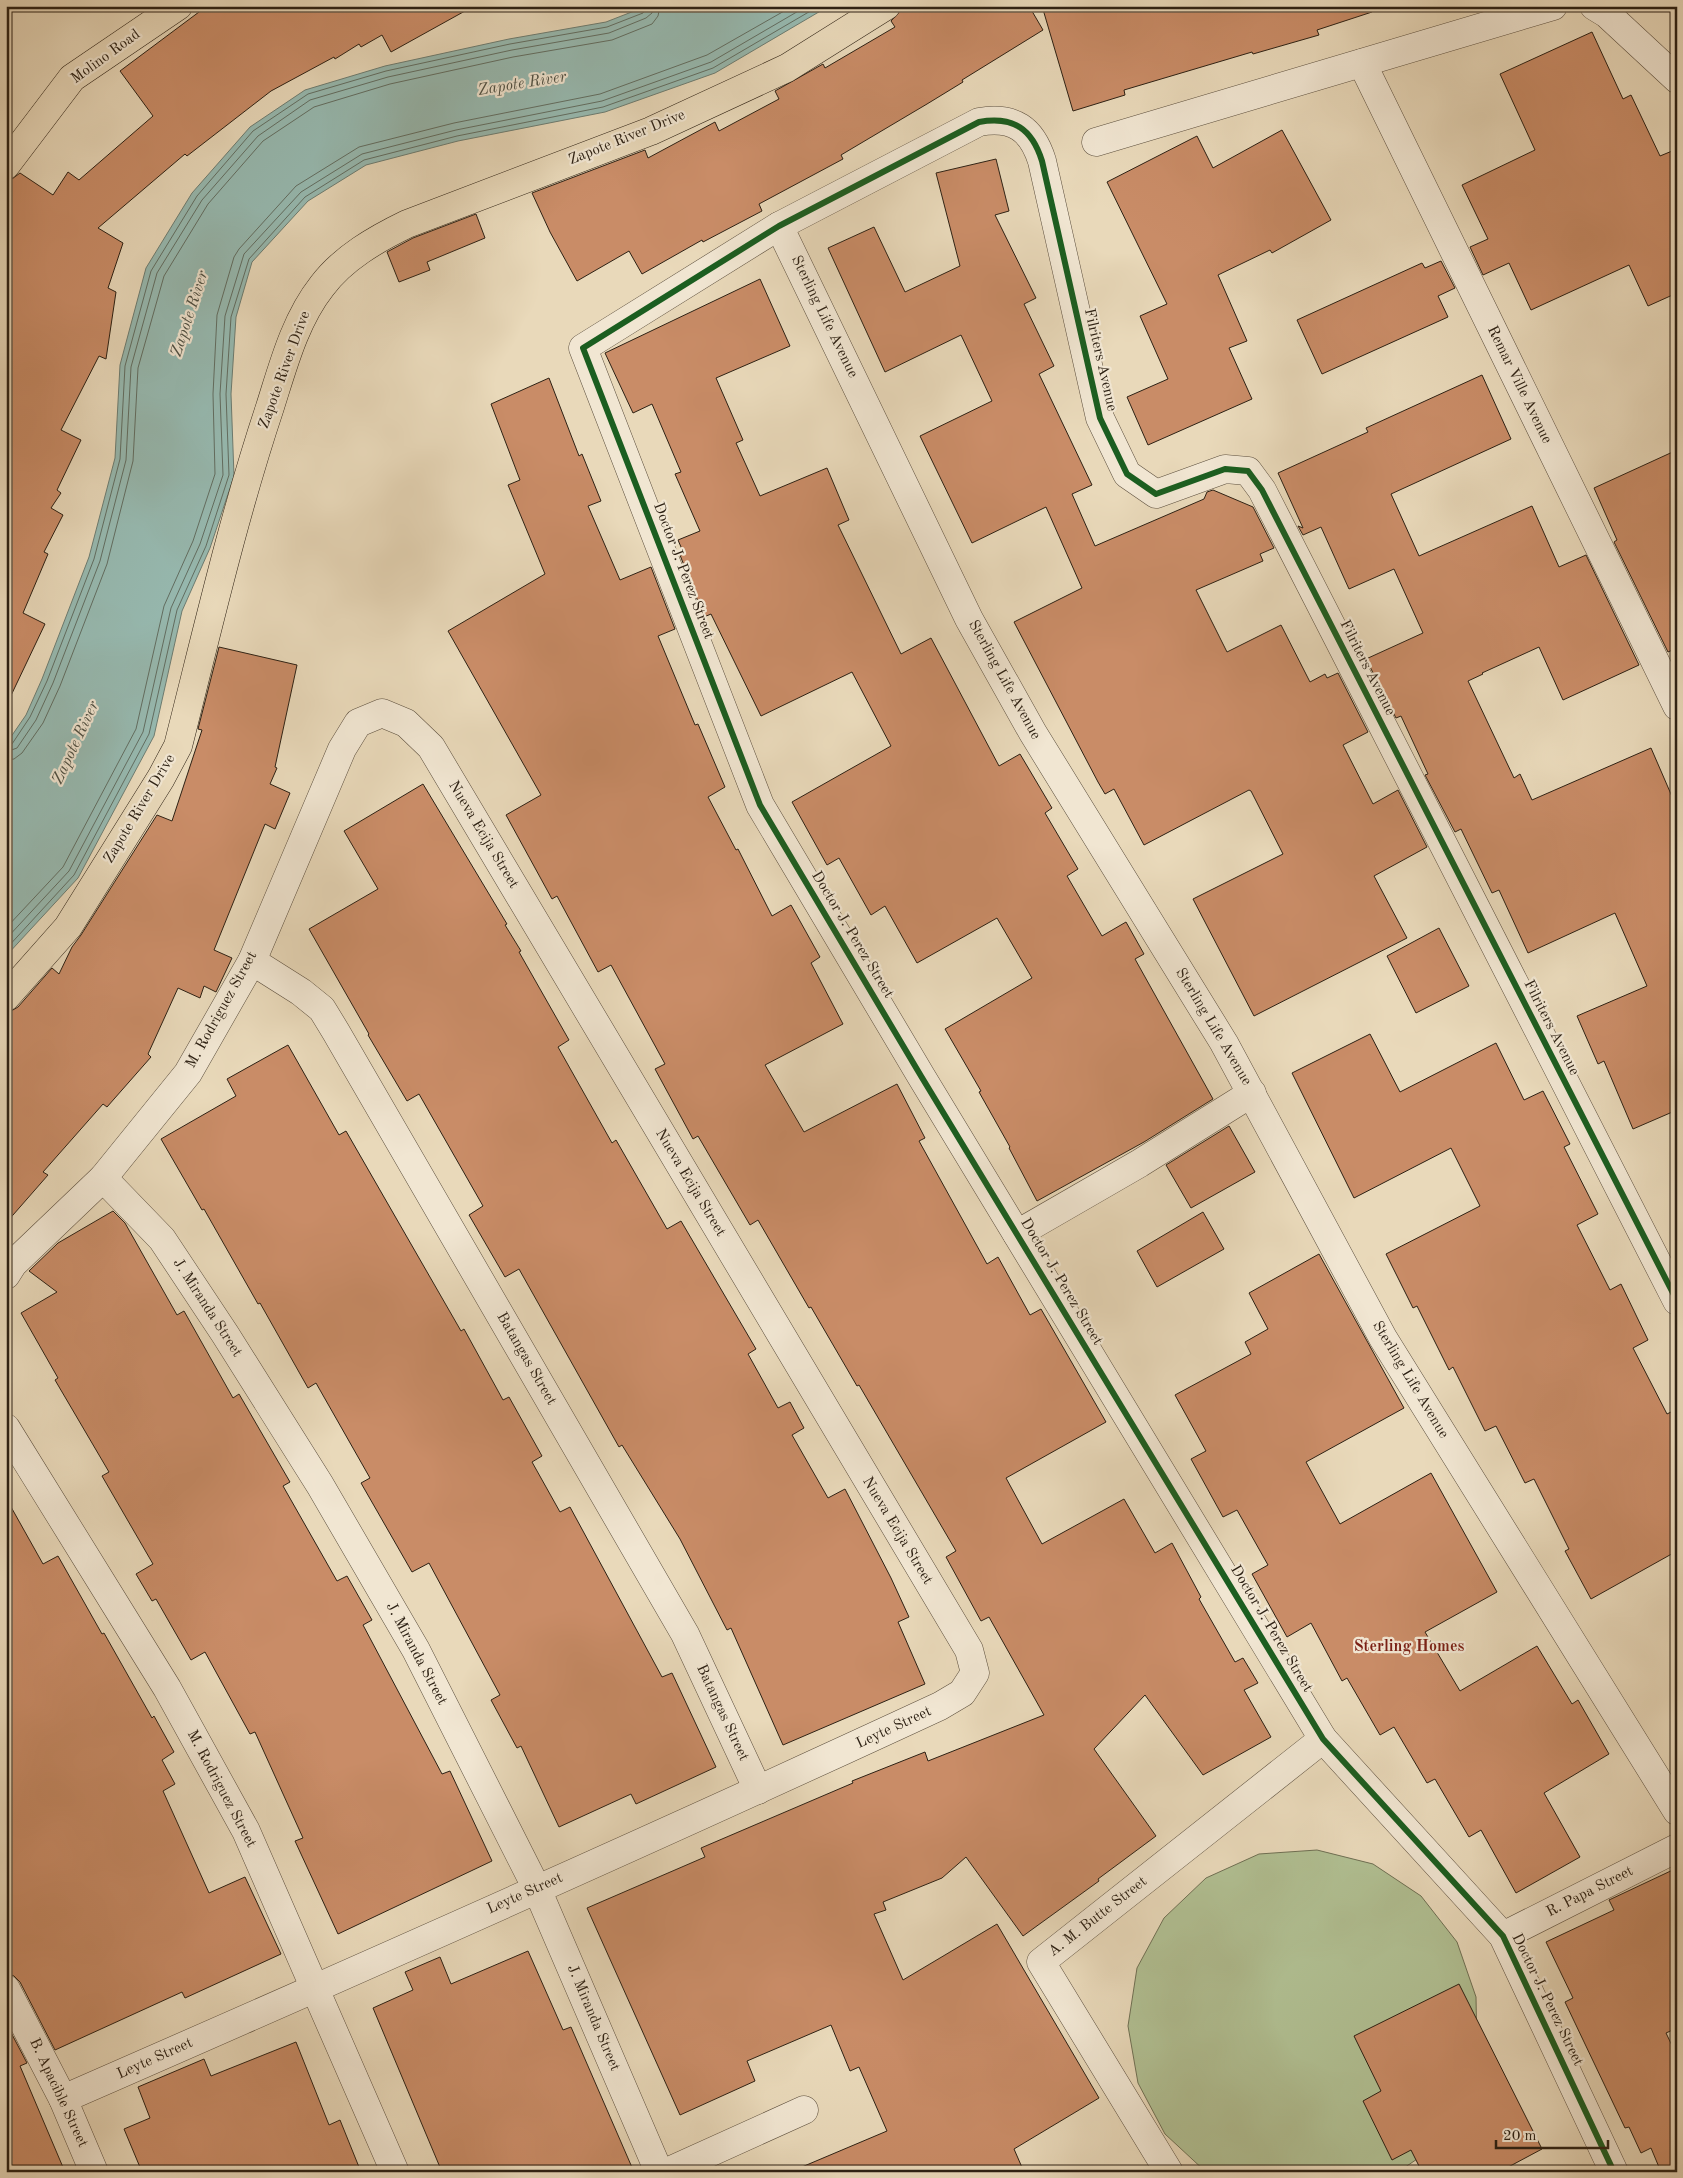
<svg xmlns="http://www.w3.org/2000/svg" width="1683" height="2178" font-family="'Old Standard TT',serif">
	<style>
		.green { fill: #b1c093; stroke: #6f7054 }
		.water { fill: #97bab1; stroke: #6d7d72 }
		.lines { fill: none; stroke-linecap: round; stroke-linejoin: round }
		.shore { stroke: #626e62; stroke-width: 1 }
		.building { fill: #c98c67; stroke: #2d2114 }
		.minor-casing { stroke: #5c4f3e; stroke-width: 29 }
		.major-casing { stroke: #2d2114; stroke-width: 29 }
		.minor { stroke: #f1e6d2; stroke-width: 28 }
		.major { stroke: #e9d9ba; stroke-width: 28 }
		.cycleway-casing { stroke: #f1e6d2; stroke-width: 9 }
		.cycleway { stroke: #1b5e20; stroke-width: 6 }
		.labels { text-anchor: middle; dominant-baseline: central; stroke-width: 4.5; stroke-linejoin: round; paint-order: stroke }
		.street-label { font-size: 15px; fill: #2d2114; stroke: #f1e6d2 }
		.water-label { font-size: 16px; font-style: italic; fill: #4d4f43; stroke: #f1e6d2 }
		.neighbourhood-label { font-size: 16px; font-weight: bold; fill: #7a1f14; stroke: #f1e6d2 }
	</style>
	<rect width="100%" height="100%" fill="#e9d9ba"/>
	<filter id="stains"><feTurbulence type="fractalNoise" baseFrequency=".004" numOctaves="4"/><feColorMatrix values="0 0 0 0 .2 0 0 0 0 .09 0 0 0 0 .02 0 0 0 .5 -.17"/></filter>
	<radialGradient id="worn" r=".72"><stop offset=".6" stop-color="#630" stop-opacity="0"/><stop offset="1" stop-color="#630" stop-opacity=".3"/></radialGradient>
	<path class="green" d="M1317,1850L1373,1864L1421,1896L1457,1942L1476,1997L1477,2055L1423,2155L1398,2172H1206L1165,2134L1138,2083L1128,2026L1137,1968L1164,1918L1206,1878L1259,1854Z"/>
	<path class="water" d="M647,6H829L715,73L605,112L458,141L366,165L308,201L252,262L236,317L231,394L234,476L210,548L182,611L154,736L78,878L6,956V744L26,715L42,679L89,557L115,458L120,365L146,268L192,193L250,127L305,90L385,66L509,39L606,22Z"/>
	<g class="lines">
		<g class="shore">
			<path d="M6,746L12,744L30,717L47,681L94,559L120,459L125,366L151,271L197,196L253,131L308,94L386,71L510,44L607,27L643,13L646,6"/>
			<path d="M6,752L17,748L36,720L53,683L100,561L126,460L131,367L157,273L202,200L258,136L310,100L388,77L512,50L609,33L646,18L652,13L653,6"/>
			<path d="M6,760L14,759L22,753L43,723L60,686L107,564L133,461L138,368L164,276L208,204L263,141L314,107L390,84L513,57L612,40L652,24L658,16L660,6"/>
			<path d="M6,928L63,867L136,729L164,606L193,541L215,474L213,394L217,315L234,257L239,249L296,186L359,147L454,123L600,94L707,55L793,6"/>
			<path d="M6,939L69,871L143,732L171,608L200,544L223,475L220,394L225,316L244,254L301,192L362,154L456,130L602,101L711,62L807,6"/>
			<path d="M6,949L74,875L149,734L177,610L206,546L229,475L226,394L231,317L249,259L305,197L364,160L457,136L603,107L713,68L819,6"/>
		</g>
	</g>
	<g class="building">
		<path d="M207,6H474L391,52L382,35L361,47L359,44L335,59L334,57L271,91L187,156L185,154L98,228L123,243L108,288L116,292L106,359L99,356L61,430L81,440L57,490L61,493L51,508L63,515L44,552L48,554L23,613L45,624L6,706V180L12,179L20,173L53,195L68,172L79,180L153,116L120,71Z"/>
		<path d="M907,6H1029L1043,30L962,80L963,82L927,104L841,155L843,159L759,204L762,211L703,242L702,240L642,274L629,251L577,281L550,232L532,193L645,150L648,158L715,122L719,131L779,99L775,91L823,64L825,68L895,27L891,21L901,10Z"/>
		<path d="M1042,6H1371L1372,12L1317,30L1319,35L1253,54L1252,52L1124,90L1125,95L1073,111Z"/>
		<path d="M1592,32L1623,99L1631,95L1660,156L1677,149V293L1648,306L1629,265L1531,310L1509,263L1483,275L1470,247L1488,239L1462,185L1535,150L1500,74Z"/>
		<path d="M1282,130L1331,220L1272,253L1270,250L1218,275L1247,341L1229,348L1252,399L1148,445L1127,397L1168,379L1140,316L1167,304L1107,182L1197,136L1213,168Z"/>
		<path d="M996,159L1009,211L995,215L1036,298L1024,304L1054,366L1039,374L1092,485L1072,494L1095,546L1204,499L1207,492L1213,490L1253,507L1274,548L1260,554L1263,561L1196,590L1227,652L1281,625L1310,682L1325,674L1327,678L1338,673L1368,732L1343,745L1373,804L1398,790L1427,847L1374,876L1407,938L1254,1016L1193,899L1283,854L1251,791L1249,790L1144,845L1114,789L1105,794L1098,782L1014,622L1082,588L1046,507L972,543L920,436L992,401L961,335L885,372L828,248L874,227L905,292L960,266L936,173Z"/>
		<path d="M476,214L485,238L427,262L430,270L399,282L387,252L413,238Z"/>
		<path d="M1441,261L1455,288L1438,296L1448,317L1322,374L1297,320L1422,263L1425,268Z"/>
		<path d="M760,279L790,346L716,378L743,440L736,443L760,496L827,468L849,520L838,525L901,654L931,638L999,766L1020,754L1052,808L1045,813L1078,869L1067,876L1102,936L1126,922L1144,954L1135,959L1213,1099L1144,1142L1037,1201L1009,1148L1010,1147L979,1092L981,1091L945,1029L1032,978L997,918L917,963L885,906L871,915L839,858L827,865L792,802L891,746L852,672L761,716L711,614L704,617L680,555L684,554L678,540L700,531L675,474L681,472L652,404L633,413L605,353Z"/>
		<path d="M1482,375L1511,439L1391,494L1419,556L1532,506L1559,567L1586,555L1639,665L1563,700L1539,647L1482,673L1483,674L1468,681L1514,778L1520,774L1532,800L1651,748L1677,808V1110L1633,1129L1604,1061L1598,1064L1577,1016L1647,986L1615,913L1528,953L1499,890L1492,893L1461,829L1455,832L1425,775L1428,774L1401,716L1396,718L1366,659L1423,633L1394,569L1349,589L1321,527L1303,535L1298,526L1303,528L1278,473L1368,432L1366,428Z"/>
		<path d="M549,378L579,456L582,454L601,501L588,506L620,580L651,567L675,629L658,636L695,725L698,724L725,787L708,797L736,850L738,849L772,916L791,905L820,957L811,963L843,1024L765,1065L804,1132L897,1084L925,1138L919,1141L987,1264L998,1257L1030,1315L1041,1309L1106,1422L1006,1478L1042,1544L1124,1499L1155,1553L1172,1543L1201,1597L1199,1599L1235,1662L1243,1658L1258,1683L1244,1690L1271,1737L1203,1775L1145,1695L1094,1749L1156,1836L1098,1879L1099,1881L1023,1936L966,1857L942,1878L883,1902L886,1910L874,1914L903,1980L997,1924L1099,2098L1014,2149L1024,2172H790L887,2131L859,2067L850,2071L831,2025L747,2061L755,2081L680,2115L587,1908L705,1857L701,1848L853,1783L852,1781L925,1752L928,1761L1044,1715L989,1617L981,1621L946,1557L956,1551L859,1385L857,1386L811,1307L809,1308L758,1220L750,1225L698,1136L693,1139L655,1069L665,1064L611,965L598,972L557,896L552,899L506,815L541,795L448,631L545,574L508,485L520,480L491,404Z"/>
		<path d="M1677,450V648L1668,652L1614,542L1617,540L1594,488Z"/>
		<path d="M219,647L297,665L275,767L277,768L270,784L290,793L275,829L265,824L214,950L232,958L216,992L204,986L200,998L178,988L148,1054L151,1057L107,1107L103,1104L43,1172L48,1175L6,1223V1014L18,1007L52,968L59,974L72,947L81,935L157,815L172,821L202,730L198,729Z"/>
		<path d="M423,784L507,924L505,925L521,951L519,952L569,1040L558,1047L612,1143L616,1140L667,1229L681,1221L756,1349L748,1354L778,1408L790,1402L804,1428L792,1435L828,1498L845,1489L891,1578L909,1617L898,1622L925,1684L783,1745L731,1628L727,1630L680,1539L622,1445L619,1447L519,1269L505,1277L469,1215L483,1206L419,1094L407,1101L368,1035L369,1034L309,929L378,889L344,831Z"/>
		<path d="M1439,928L1469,986L1416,1013L1387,956Z"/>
		<path d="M1370,1034L1400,1092L1496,1043L1524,1100L1543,1091L1570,1144L1564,1147L1598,1214L1577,1225L1610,1290L1621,1284L1648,1340L1633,1348L1667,1414L1677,1409V1551L1591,1599L1565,1551L1569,1549L1534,1479L1525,1483L1496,1426L1485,1431L1453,1367L1449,1370L1417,1306L1413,1308L1386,1254L1480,1206L1451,1148L1354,1198L1292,1073Z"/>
		<path d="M288,1045L339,1135L346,1131L461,1331L464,1329L503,1400L509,1397L542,1456L532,1462L560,1512L570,1507L662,1677L672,1673L716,1767L636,1804L631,1794L559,1827L521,1746L517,1748L491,1700L500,1695L429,1563L412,1572L361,1483L370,1478L316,1383L308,1388L260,1303L258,1304L204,1209L202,1210L161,1139L236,1096L227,1079Z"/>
		<path d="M1229,1126L1255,1172L1191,1208L1166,1165Z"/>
		<path d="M113,1211L125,1223L177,1315L184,1311L233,1398L239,1394L290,1482L283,1486L337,1581L347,1576L372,1620L363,1625L442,1774L450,1771L492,1861L338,1934L295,1841L303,1838L255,1732L250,1734L205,1652L191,1660L156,1599L152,1601L136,1574L153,1564L102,1476L109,1472L55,1380L58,1378L21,1313L57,1292L29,1271L58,1243Z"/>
		<path d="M1203,1212L1224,1249L1157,1287L1137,1251Z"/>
		<path d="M1319,1254L1404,1408L1306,1462L1340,1524L1431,1473L1497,1592L1425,1632L1460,1691L1537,1646L1572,1704L1578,1700L1609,1754L1544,1793L1580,1857L1516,1893L1481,1830L1469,1837L1435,1779L1427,1783L1394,1727L1380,1735L1347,1678L1342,1681L1311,1623L1287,1637L1252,1574L1268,1565L1237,1510L1223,1517L1191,1459L1206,1451L1175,1395L1251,1354L1245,1342L1268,1329L1249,1293Z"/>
		<path d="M6,1498L43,1564L58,1556L102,1634L104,1633L152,1718L154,1716L174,1752L162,1760L175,1784L163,1791L209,1893L245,1877L281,1954L185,1998L182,1992L55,2050L20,1982L14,1976L6,1973Z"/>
		<path d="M1677,1868V2028L1666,2033L1677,2056V2172H1661L1651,2148L1641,2153L1629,2127L1625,2128L1565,2002L1573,1998L1546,1942L1614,1910L1609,1900Z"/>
		<path d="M528,1951L563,2030L571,2027L634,2172H442L373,2008L413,1990L405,1972L440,1957L451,1984Z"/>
		<path d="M1459,1984L1542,2149L1499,2172H1422L1411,2150L1392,2160L1363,2101L1381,2091L1354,2036Z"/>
		<path d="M6,2023L27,2063L20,2066L65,2172H6Z"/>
		<path d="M296,2042L329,2125L340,2120L361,2172H142L124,2129L150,2118L138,2087L204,2059L211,2076Z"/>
	</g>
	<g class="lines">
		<g class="minor-casing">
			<g id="minor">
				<path d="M1594,6L1607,14L1677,79"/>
				<path d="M1362,63L1677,706"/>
				<path d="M1096,142L1553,6"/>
				<path d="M779,226L969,619L1033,733L1224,1043L1383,1338L1677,1811"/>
				<path d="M252,961L301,992L322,1009L336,1032L685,1634L758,1790"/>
				<path d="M103,1178L162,1239L225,1334L320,1485L416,1650L537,1889L659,2172"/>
				<path d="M1017,1234L1140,1163L1252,1093"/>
				<path d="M6,1275L13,1264L103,1178L188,1073L252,961L342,749L358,723L382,713L406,723L431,747L969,1650L975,1673L962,1693L940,1706C649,1841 356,1971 63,2099"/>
				<path d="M6,1428L167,1688L246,1831L395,2172"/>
				<path d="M1503,1936L1677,1848"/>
				<path d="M6,1989L63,2099L94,2172"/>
				<path d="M667,2172L804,2110"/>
				<path d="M1169,2172L1041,1962L1323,1739"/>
				<path d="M1614,2172L1503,1936L1323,1739L921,1076L760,805L583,348L779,226L979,122C1014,116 1032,129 1042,161L1100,418L1127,474L1156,494L1225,469L1248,471L1262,490L1677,1301"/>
			</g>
		</g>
		<g class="major-casing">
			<g id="major">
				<path d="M6,165L72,78L178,6"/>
				<path d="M6,997L68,927L161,778L178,746C207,632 233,518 270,407C283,366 295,320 322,286C343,258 376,239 407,224L651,131L787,68L886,6"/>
			</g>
		</g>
		<use href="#minor" class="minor"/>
		<use href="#major" class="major"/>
		<g class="cycleway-casing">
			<path id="cycleway" d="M1614,2172L1503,1936L1323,1739L921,1076L760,805L583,348L779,226L979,122C1014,116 1032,129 1042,161L1100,418L1127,474L1156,494L1225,469L1248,471L1262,490L1677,1301"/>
		</g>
		<use href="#cycleway" class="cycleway"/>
	</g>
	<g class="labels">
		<g class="street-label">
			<text transform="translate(106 57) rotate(-36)">Molino Road</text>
			<text transform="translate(627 138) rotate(-22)">Zapote River Drive</text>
			<text transform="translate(824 317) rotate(64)">Sterling Life Avenue</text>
			<text transform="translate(1100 360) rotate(77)">Filriters Avenue</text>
			<text transform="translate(285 370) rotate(-70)">Zapote River Drive</text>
			<text transform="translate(1519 385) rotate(64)">Remar Ville Avenue</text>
			<text transform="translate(683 571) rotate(69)">Doctor J. Perez Street</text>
			<text transform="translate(1367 668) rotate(63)">Filriters Avenue</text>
			<text transform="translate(1004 680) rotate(61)">Sterling Life Avenue</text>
			<text transform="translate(140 809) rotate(-59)">Zapote River Drive</text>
			<text transform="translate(483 835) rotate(59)">Nueva Ecija Street</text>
			<text transform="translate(852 935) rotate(59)">Doctor J. Perez Street</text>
			<text transform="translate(222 1010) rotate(-61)">M. Rodriguez Street</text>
			<text transform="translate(1213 1027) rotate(59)">Sterling Life Avenue</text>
			<text transform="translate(1551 1028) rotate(63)">Filriters Avenue</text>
			<text transform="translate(690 1183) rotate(59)">Nueva Ecija Street</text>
			<text transform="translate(1061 1282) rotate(59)">Doctor J. Perez Street</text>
			<text transform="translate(207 1308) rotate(57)">J. Miranda Street</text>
			<text transform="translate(526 1359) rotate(60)">Batangas Street</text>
			<text transform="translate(1410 1380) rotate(59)">Sterling Life Avenue</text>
			<text transform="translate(897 1531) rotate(59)">Nueva Ecija Street</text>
			<text transform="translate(1271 1629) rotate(59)">Doctor J. Perez Street</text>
			<text transform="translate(416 1654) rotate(62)">J. Miranda Street</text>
			<text transform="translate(722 1713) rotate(65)">Batangas Street</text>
			<text transform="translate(894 1728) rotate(-25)">Leyte Street</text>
			<text transform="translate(221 1789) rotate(62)">M. Rodriguez Street</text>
			<text transform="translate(1590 1892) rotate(-27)">R. Papa Street</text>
			<text transform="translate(525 1894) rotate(-24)">Leyte Street</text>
			<text transform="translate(1098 1917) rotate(-38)">A. M. Butte Street</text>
			<text transform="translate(1547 2000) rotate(64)">Doctor J. Perez Street</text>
			<text transform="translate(593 2018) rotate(67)">J. Miranda Street</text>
			<text transform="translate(155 2059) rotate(-24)">Leyte Street</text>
			<text transform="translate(58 2093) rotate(65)">B. Apacible Street</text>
		</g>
		<g class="water-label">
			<text transform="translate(522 84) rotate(-9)">Zapote River</text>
			<text transform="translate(190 314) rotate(-72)">Zapote River</text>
			<text transform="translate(76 743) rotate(-65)">Zapote River</text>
		</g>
		<g class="neighbourhood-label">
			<text x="1409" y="1647">Sterling Homes</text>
		</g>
	</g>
	<rect width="1683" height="2178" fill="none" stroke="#e9d9ba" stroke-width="25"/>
	<rect x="8" y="8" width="1668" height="2163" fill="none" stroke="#2d2114" stroke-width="2.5"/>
	<rect x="12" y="12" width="1658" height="2153" fill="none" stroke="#2d2114"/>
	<path d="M1496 2140v8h112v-8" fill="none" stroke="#2d2114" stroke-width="2.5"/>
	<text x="1503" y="2140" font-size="15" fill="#2d2114" stroke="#f1e6d2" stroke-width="4" paint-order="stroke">20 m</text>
	<rect width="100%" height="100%" filter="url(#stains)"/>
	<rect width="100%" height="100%" fill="url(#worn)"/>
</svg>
